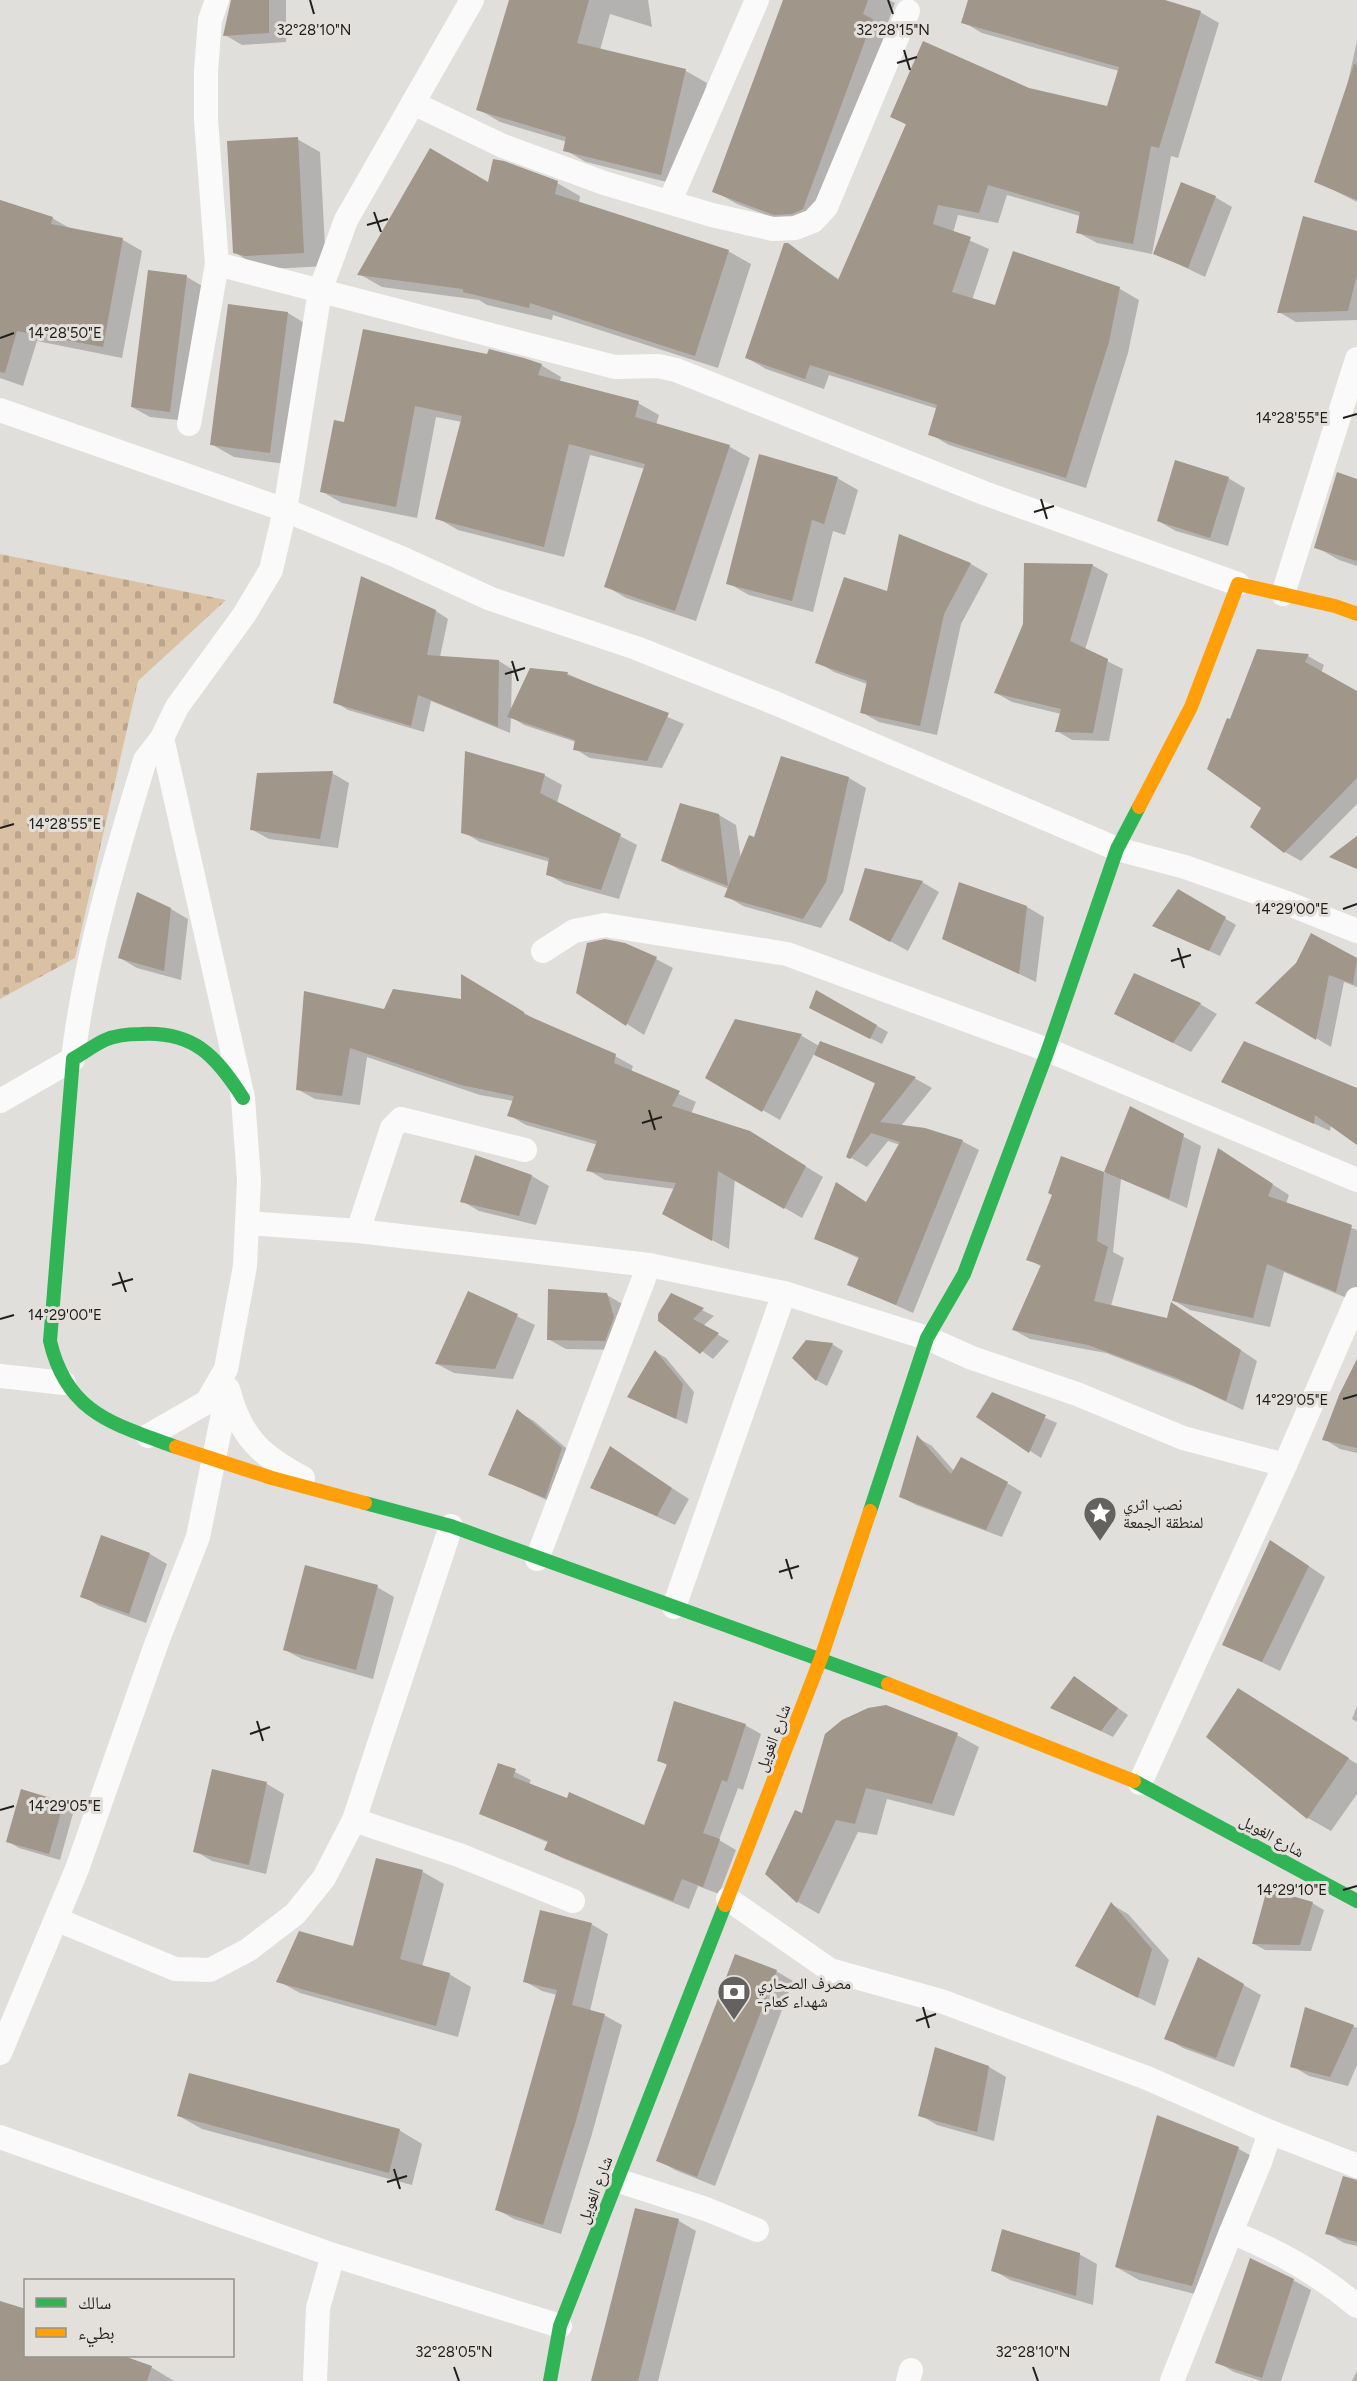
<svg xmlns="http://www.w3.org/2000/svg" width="1357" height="2381" font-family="Figtree,'Noto Naskh Arabic',sans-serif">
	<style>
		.cemetery { fill: url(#cemetery-stones) }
		.shadow { fill: #0003 }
		.building { fill: #a09689 }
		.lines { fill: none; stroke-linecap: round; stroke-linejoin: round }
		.street { stroke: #fafafa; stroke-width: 24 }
		.fast { stroke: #30b455; stroke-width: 14 }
		.slow { stroke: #ff9f0a; stroke-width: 14 }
		.ticks { fill: none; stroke: #201f1d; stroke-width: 2 }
		.labels { text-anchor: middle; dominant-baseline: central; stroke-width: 6; stroke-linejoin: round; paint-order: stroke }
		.poi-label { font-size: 16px; fill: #201f1d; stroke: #e3dfda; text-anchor: start }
		.street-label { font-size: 16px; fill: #201f1d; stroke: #e3dfda }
		.ticks-label { font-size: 15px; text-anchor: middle; fill: #201f1d; stroke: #e3dfda; stroke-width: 6; stroke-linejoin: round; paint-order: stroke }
	</style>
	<defs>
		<pattern id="cemetery-stones" width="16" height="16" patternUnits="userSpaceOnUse" patternTransform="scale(1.5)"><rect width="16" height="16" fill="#dac1a4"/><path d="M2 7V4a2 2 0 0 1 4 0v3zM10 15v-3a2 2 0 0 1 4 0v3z" fill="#bba58d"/></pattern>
	</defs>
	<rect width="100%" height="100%" fill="#e1dfdc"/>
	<path class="cemetery" d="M0,554L226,600L138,681L75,958L0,999Z"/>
	<g class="shadow">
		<path d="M232,0H286V42L242,45L225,35Z"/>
		<path d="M535,0H648L652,27L610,14L600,50L686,71L707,83L683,186L586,162L565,150L567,142L500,122L478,109Z"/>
		<path d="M784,0H889L895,3L886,28L896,34L826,222L799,227L737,204L714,191Z"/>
		<path d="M969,0H1160L1200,12L1219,23L1178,158L1171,156L1152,254L1097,243L1077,232L1080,216L1007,195L998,223L958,215L953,233L989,249L972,300L995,307L1014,253L1120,289L1139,300L1128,353L1086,488L949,445L930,434L938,409L829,375L824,389L766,369L747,358L787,244L840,280L907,125L892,117L1028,89L1108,108L1119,71L982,33L963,22Z"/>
		<path d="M1357,41V202L1316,181L1345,95Z"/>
		<path d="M297,139L320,152L326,266L269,269L257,266L234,252Z"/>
		<path d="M557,183L580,196L579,203L728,251L751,264L718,368L553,315L552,320L487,305L479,300L382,287L359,274Z"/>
		<path d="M1215,197L1232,207L1205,277L1155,253Z"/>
		<path d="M0,200L52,218L73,230L123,240L142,251L122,358L37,341L23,386L0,378Z"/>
		<path d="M1357,232V320L1296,322L1279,312Z"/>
		<path d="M187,277L204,287L187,421L150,417L132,407Z"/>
		<path d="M229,305L288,313L311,327L293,465L234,457L211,444Z"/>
		<path d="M541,365L561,377L560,381L638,403L659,415L656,425L730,447L750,458L696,621L626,598L606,586L645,469L590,455L564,557L458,530L437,518L462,422L436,417L417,518L342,503L321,491L345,424Z"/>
		<path d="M837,478L858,490L845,535L833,531L813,612L749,595L728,583Z"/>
		<path d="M1228,478L1245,488L1228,546L1176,531L1158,521Z"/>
		<path d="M1357,480V566L1339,560L1316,547Z"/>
		<path d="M900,536L971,564L988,574L961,624L937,735L879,722L861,712L867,684L834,672L817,662L888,593Z"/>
		<path d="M1092,565L1108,574L1085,650L1123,669L1109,741L1072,740L1057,731L1061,714L1012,702L996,693Z"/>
		<path d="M436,611L448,619L440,657L499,661L512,669L511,713L531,670L568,674L684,724L662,768L590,758L575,749L576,742L524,725L511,717L510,733L431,701L424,732L348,710L335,702Z"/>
		<path d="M1258,651L1308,656L1324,665L1321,673L1357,693V804L1301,861L1285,852L1263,808L1231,721Z"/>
		<path d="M782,758L849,778L866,788L843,892L821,928L743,906L726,896L729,889L680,870L662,860L719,815L736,825L741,860L755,838Z"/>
		<path d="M332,773L349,783L338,848L269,839L251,829Z"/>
		<path d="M544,775L562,785L557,803L637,845L619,899L565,884L547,874L550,862L480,842L463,832Z"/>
		<path d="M922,882L939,892L908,951L868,929Z"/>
		<path d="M1179,891L1236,925L1220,956L1154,926Z"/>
		<path d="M1027,907L1044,917L1036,982L944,938Z"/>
		<path d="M171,909L188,919L181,980L137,968L120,958Z"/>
		<path d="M1311,935L1357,959V987L1344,982L1331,1047L1257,1003L1298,964Z"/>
		<path d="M656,959L673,968L644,1035L578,992Z"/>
		<path d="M463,976L541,1023L615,1056L633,1066L631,1072L696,1102L691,1114L767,1143L823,1177L802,1218L735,1179L729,1249L681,1224L675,1189L605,1180L588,1170L598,1145L526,1125L509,1115L514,1101L480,1095L367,1057L360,1105L315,1099L297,1089L385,1011L463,1001Z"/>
		<path d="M817,992L888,1032L882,1044L822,1014Z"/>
		<path d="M1200,1004L1217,1014L1191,1052L1133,1023Z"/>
		<path d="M736,1020L802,1036L819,1046L820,1043L916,1079L932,1088L901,1126L962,1141L979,1150L913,1313L849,1284L860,1259L815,1238L837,1184L867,1203L900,1145L888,1141L867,1167L848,1156L876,1084L814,1054L780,1120L707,1078Z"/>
		<path d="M1223,1081L1357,1090V1143L1331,1124L1330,1131Z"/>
		<path d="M1130,1108L1201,1146L1187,1208L1121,1179L1113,1252L1124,1258L1111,1306L1168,1320L1172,1304L1257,1361L1243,1410L1195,1387L1106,1353L1030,1339L1014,1330L1042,1267L1028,1259L1053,1194L1062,1157L1105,1173Z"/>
		<path d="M1235,1160L1289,1195L1286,1204L1357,1230V1287L1354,1301L1284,1272L1270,1327L1190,1310L1173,1300Z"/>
		<path d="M532,1176L549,1186L536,1225L479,1211L462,1201Z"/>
		<path d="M469,1293L535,1325L513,1379L454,1373L437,1364Z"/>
		<path d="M607,1295L624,1305L622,1350L566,1349L548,1339Z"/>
		<path d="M672,1295L714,1316L703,1326L729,1341L713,1359L660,1321Z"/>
		<path d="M832,1344L843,1351L827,1386L816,1380L794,1358Z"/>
		<path d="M656,1352L666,1358L694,1392L687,1424L629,1397Z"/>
		<path d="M1357,1360V1453L1340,1449L1324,1439Z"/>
		<path d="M992,1394L1057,1423L1041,1458L978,1417Z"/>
		<path d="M517,1411L534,1421L579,1459L562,1507L490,1474Z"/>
		<path d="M918,1438L932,1446L955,1472L1007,1483L1022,1492L1002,1537L916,1505L901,1497Z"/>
		<path d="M610,1448L689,1499L675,1525L592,1487Z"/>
		<path d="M102,1537L150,1554L167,1564L146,1623L99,1606L82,1596Z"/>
		<path d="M1288,1552L1325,1577L1280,1671L1224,1644Z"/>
		<path d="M377,1587L394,1597L373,1679L302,1659L285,1650Z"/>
		<path d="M1075,1678L1128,1715L1113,1737L1063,1713Z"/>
		<path d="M1261,1703L1357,1764V1794L1331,1831L1308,1818L1208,1737Z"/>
		<path d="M1357,1706V1722L1352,1719Z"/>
		<path d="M745,1725L761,1734L743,1790L738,1788L719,1840L736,1850L719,1894L698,1886L689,1909L562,1858L546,1849L549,1843L480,1813L499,1764L531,1780L529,1785L645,1827L668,1766L659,1760Z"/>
		<path d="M957,1735L979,1747L954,1816L887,1799L877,1835L858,1832L819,1914L798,1902L767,1874L803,1815Z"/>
		<path d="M213,1771L267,1784L284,1794L266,1874L212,1861L195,1851Z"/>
		<path d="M63,1803L74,1810L60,1860L19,1848L7,1841Z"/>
		<path d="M423,1872L444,1884L422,1967L449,1974L471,1987L458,2037L300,1993L278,1981L354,1948Z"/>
		<path d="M1312,1903L1324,1910L1311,1951L1265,1950L1254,1944Z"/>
		<path d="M1111,1904L1128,1914L1169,1960L1155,2006L1094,1975Z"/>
		<path d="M591,1924L608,1934L590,2011L604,2015L622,2025L592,2134L561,2234L514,2219L496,2209L557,1995L542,1991L524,1981Z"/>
		<path d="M1199,1959L1261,1995L1234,2067L1183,2048L1166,2038Z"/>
		<path d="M776,1971L793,1981L715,2186L675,2170L658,2160Z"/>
		<path d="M1353,2026L1357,2028V2065L1348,2086L1309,2076L1292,2066Z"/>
		<path d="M936,2049L989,2067L1006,2077L994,2141L937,2125L920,2115Z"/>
		<path d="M179,2116L399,2130L422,2144L412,2185L202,2129Z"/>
		<path d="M1158,2117L1239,2149L1262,2162L1215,2299L1139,2280L1116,2267Z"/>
		<path d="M1357,2185V2246L1344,2243L1327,2233Z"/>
		<path d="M636,2209L679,2221L696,2231L658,2381H593Z"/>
		<path d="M1079,2254L1097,2264L1093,2305L1010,2280L993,2270Z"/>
		<path d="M1293,2280L1311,2290L1281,2381H1261L1234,2372L1217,2362Z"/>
		<path d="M0,2302L26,2356L151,2367L174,2381H0Z"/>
		<path d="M1357,2371V2381H1352Z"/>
	</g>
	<g class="building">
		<path d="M231,0H269V33L223,36Z"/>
		<path d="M509,0H589L577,43L686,69L661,175L563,151L566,137L476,110Z"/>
		<path d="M783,0H868L863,14L873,19L803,209L792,214L774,215L712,192Z"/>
		<path d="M968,0H1165L1201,11L1159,148L1151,146L1133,244L1076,233L1080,212L988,185L979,213L938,205L933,224L971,237L952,292L995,305L1013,251L1120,287L1109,342L1066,478L928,435L937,405L810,365L805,379L745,358L784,243H788L838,280L906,124L890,117L923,41L1029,88L1107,106L1119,67L961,23Z"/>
		<path d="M1354,64L1357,65V200L1314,182Z"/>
		<path d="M298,137L304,253L245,256L233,253L227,141Z"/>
		<path d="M430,148L488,182L493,159L504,161L558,181L555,194L729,250L695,356L530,303L529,308L463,292V289L357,275Z"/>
		<path d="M1181,182L1216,196L1188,268L1153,254Z"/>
		<path d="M0,200L53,217L51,224L123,238L103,347L17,331L5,373L0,372Z"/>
		<path d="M1303,216L1357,231V275L1348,311L1277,313Z"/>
		<path d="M148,270L187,275L170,412L131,407Z"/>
		<path d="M228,304L288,312L270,453L210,445Z"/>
		<path d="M363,329L487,354L489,349L524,358L542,364L538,375L639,401L635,417L730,445L675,611L604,587L645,464L569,444L544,547L435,519L462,416L415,406L396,507L320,492L334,420L344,422Z"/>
		<path d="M759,454L838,477L824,524L812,520L792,601L726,584Z"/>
		<path d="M1175,460L1229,477L1210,538L1157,521Z"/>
		<path d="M1337,472L1357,479V561L1314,548Z"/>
		<path d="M899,534L971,563L944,614L920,726L860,713L867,681L815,663L844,577L887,591Z"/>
		<path d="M1024,563L1093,564L1070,641L1108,659L1093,733L1055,732L1061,709L994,693L1023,624Z"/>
		<path d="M361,576L436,610L427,655L499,660L498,727L418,695L411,726L333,703Z"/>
		<path d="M1257,649L1309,654L1305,662L1357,691V778L1284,853L1250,827L1261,808L1207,769L1227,718L1230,719Z"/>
		<path d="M530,668L568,672L567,675L669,713L647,761L573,750L575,740L507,717Z"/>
		<path d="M465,751L545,774L540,793L621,834L601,890L546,875L549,858L461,833Z"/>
		<path d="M781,756L849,777L826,882L803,919L724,897L749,835L754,837Z"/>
		<path d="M333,771L320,839L250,830L257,773Z"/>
		<path d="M680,803L719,814L728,886L661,861Z"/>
		<path d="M1357,836V869L1329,857Z"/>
		<path d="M865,868L923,881L890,942L849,920Z"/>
		<path d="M959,882L1027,906L1019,974L942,939Z"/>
		<path d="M1178,889L1226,917L1209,951L1152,926Z"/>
		<path d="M137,892L171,908L164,971L118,958Z"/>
		<path d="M1311,933L1357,958L1353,984L1329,975L1316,1040L1255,1003L1296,963Z"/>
		<path d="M605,939L625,943L657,957L626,1026L576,993L587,943Z"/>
		<path d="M1134,973L1201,1003L1173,1043L1114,1014Z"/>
		<path d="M461,974L524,1012V1014L616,1054L614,1063L680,1091L672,1106L750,1131L806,1166L784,1209L718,1171L712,1241L662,1214L676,1183L586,1171L597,1141L507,1116L514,1096L461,1085L350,1048L342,1096L296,1090L304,991L384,1009L393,989L461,999Z"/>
		<path d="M816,990L877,1025L870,1039L809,1008Z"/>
		<path d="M735,1019L802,1034L762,1112L705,1078Z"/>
		<path d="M820,1041L916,1077L880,1122L925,1128L963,1140L896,1305L847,1285L859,1257L814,1239L836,1182L866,1202L900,1142L871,1133L850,1159L846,1157L875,1083L814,1055Z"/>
		<path d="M1244,1041L1357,1088V1145L1315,1115L1314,1124L1221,1082Z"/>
		<path d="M1130,1106L1184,1134L1169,1199L1104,1172Z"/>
		<path d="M1218,1148L1273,1184L1268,1196L1352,1225L1336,1292L1267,1264L1253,1318L1172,1301Z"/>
		<path d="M475,1155L532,1175L519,1216L460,1202Z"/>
		<path d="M1061,1156L1104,1172L1097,1241L1108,1247L1094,1301L1167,1318L1171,1302L1241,1350L1226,1401L1177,1378L1088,1345L1012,1330L1041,1265L1026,1260L1052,1195L1048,1193Z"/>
		<path d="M548,1289L607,1293L614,1317L605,1341L547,1340Z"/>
		<path d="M468,1291L518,1314L495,1369L435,1364Z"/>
		<path d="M671,1293L704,1308L693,1319L719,1333L700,1354L658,1321V1314Z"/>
		<path d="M806,1340L833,1343L816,1381L792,1358Z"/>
		<path d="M655,1350L683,1384L676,1419L627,1397Z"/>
		<path d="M1357,1359V1448L1322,1440L1339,1395Z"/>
		<path d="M992,1392L1046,1415L1029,1453L976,1417Z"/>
		<path d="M517,1409L562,1448L545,1498L488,1475Z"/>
		<path d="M917,1435L951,1474L961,1457L1008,1482L986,1530L899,1497Z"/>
		<path d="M610,1446L672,1488L657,1516L590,1488Z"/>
		<path d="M101,1535L150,1553L129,1614L80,1597Z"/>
		<path d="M1270,1540L1309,1566L1262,1662L1222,1645Z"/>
		<path d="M305,1565L378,1585L356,1670L283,1650Z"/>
		<path d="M1074,1676L1118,1708L1101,1731L1050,1708Z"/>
		<path d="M1238,1688L1349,1758L1307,1819L1206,1737Z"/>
		<path d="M674,1701L746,1724L727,1782L722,1780L703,1833L720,1839L703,1887L682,1879L673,1901L544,1850L548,1841L479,1814L498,1763L516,1769L513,1777L567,1798L569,1792L644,1825L667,1764L657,1761Z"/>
		<path d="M886,1705L958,1733L932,1804L866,1788L855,1824L836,1820L797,1903L765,1874L795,1810L802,1813L825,1734L842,1720L868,1708Z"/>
		<path d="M212,1769L267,1782L249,1865L193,1852Z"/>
		<path d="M21,1789L64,1802L49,1854L6,1842Z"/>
		<path d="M376,1858L423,1870L400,1959L450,1973L436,2026L276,1982L299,1931L353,1946Z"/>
		<path d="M1267,1889L1313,1902L1300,1945L1252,1944Z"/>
		<path d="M1111,1902L1152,1949L1138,1998L1075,1966Z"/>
		<path d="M540,1910L592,1923L572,2005L605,2014L575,2124L543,2225L495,2210L557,1990L523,1982Z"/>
		<path d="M735,1954L777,1970L697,2177L656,2161Z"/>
		<path d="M1198,1957L1244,1984L1216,2058L1164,2039Z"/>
		<path d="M1305,2007L1354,2025L1330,2077L1290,2067Z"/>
		<path d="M935,2047L989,2066L977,2132L918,2116Z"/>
		<path d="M189,2073L400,2129L389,2173L177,2116Z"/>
		<path d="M1157,2115L1239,2147L1192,2286L1115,2267Z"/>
		<path d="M1343,2176L1357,2180V2242L1325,2234Z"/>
		<path d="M635,2208L679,2219L638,2381H591Z"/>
		<path d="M1002,2229L1080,2253L1076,2296L991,2271Z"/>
		<path d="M1250,2258L1294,2279L1262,2378L1215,2363Z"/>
		<path d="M0,2301L26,2309V2355H121L152,2366L147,2381H0Z"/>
	</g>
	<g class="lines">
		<g class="street">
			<path d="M413,103L503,146L604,183L712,215L773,229L795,228L813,221L826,207L908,11"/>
			<path d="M670,201L757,0"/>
			<path d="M217,264L615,367L658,366L676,370L984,493L1238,584"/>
			<path d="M0,410L285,510L399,557L491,599L636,648L775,703L1117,849L1185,867L1284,902L1357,931"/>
			<path d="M189,424L217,264L206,120V71L210,20L217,0"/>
			<path d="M1283,594L1357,359"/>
			<path d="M543,951L574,931L605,925L787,954L1048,1050L1357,1180"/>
			<path d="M0,1101L73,1059C85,957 115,858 145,760L162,738L177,707L244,615L271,570L285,510L320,291L346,220L472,0"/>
			<path d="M525,1150L401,1119L392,1128L358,1231L649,1265L537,1559"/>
			<path d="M247,1223L358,1231"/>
			<path d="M649,1265L784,1293L927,1338L972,1358L1077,1394L1183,1438L1285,1465"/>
			<path d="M0,1376L64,1383"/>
			<path d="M229,1392C241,1438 262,1456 303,1478"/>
			<path d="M148,1436L207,1402L226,1369L245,1266L249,1180L243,1098L162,738"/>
			<path d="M451,1526L354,1820L459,1855L573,1901"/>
			<path d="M674,1607L784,1293"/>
			<path d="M1140,1783L1285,1465L1357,1299"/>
			<path d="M728,1899L830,1970L941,2001L1147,2078L1270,2132L1357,2166"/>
			<path d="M58,1920L175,1969L210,1970L248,1950L295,1914L324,1878L354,1820"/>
			<path d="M0,2053L77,1869L157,1642L198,1537L228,1389"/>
			<path d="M1270,2132L1260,2162L1231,2232C1280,2252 1316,2272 1357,2306"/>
			<path d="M0,2137L333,2255L560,2326"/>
			<path d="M616,2180L706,2209L757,2230"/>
			<path d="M315,2381L318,2308L333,2255"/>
			<path d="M908,2381L911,2370"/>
			<path d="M1172,2381L1231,2232"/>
		</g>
		<g class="fast">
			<path d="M176,1447C114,1424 67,1414 50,1341L73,1059C84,1053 94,1045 105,1040C116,1035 129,1034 141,1034C194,1031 216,1056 243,1098"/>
			<path d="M365,1503L451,1526L888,1684"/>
			<path d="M870,1511L927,1338L964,1274L1048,1050L1117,849L1139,807"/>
			<path d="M1134,1781L1357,1901"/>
			<path d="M550,2381L560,2326L725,1905"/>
		</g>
		<g class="slow">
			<path d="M1139,807L1191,707L1238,584L1335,606L1357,614"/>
			<path d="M176,1447L272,1478L365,1503"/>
			<path d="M888,1684L1134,1781"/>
			<path d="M725,1905L821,1658L870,1511"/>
		</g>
	</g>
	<path class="ticks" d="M310,0L314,14M888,0L893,14M904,50L910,70M897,63L917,57M374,212L381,232M367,225L388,219M0,338L14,333M1343,418L1357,414M1041,499L1047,519M1034,512L1054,506M512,661L518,681M505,674L525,668M0,828L14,824M1343,909L1357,904M1178,948L1184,968M1171,961L1191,955M649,1110L655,1130M642,1123L662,1117M119,1272L126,1292M112,1285L133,1279M0,1319L14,1315M1343,1399L1357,1395M786,1559L792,1579M779,1572L799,1566M257,1721L263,1741M250,1734L270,1727M0,1810L14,1806M1343,1890L1357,1886M923,2007L929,2028M916,2021L936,2014M394,2169L400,2189M387,2182L407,2176M454,2367L459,2381M1033,2367L1038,2381"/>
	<defs>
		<g id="sight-pin" transform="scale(1.725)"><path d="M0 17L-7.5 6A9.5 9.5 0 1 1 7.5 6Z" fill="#646260" stroke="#e3dfda"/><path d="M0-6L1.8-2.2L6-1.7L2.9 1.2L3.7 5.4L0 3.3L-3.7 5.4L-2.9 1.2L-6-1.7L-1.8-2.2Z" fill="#fff"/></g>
		<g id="bank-pin" transform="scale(1.725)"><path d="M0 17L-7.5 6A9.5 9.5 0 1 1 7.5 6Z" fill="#646260" stroke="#e3dfda"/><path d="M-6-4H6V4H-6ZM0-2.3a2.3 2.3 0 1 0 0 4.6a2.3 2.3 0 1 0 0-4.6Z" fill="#fff"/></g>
	</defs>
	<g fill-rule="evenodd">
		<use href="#sight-pin" x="1100" y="1513"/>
		<use href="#bank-pin" x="734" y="1992"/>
	</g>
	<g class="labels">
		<g class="poi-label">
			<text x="1123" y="1504">نصب اثري<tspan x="1123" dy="18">لمنطقة الجمعة</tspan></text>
			<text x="757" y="1983">مصرف الصحاري<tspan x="757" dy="18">-شهداء كعام</tspan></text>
		</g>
		<g class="street-label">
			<text transform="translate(773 1738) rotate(-69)">شارع الغويل</text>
			<text transform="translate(1272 1836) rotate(29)">شارع الغويل</text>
			<text transform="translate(595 2190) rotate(-69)">شارع الغويل</text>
		</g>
	</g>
	<g class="ticks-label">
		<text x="314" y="35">32°28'10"N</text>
		<text x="893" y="35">32°28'15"N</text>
		<text x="65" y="338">14°28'50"E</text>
		<text x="1292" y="423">14°28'55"E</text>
		<text x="65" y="829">14°28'55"E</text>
		<text x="1292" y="914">14°29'00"E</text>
		<text x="65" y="1320">14°29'00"E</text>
		<text x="1292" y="1405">14°29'05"E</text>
		<text x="65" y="1811">14°29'05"E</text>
		<text x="1292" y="1895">14°29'10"E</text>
		<text x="454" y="2357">32°28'05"N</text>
		<text x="1033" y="2357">32°28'10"N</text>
	</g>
	<rect x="24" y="2279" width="210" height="78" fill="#e3dfda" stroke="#95928e" stroke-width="1.5"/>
	<rect x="36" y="2298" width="30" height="9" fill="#30b455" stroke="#95928e" stroke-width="1.5"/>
	<text x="78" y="2309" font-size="18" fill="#201f1d">سالك</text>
	<rect x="36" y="2328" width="30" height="9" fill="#ff9f0a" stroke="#95928e" stroke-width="1.5"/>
	<text x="78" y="2339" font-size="18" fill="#201f1d">بطيء</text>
</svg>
